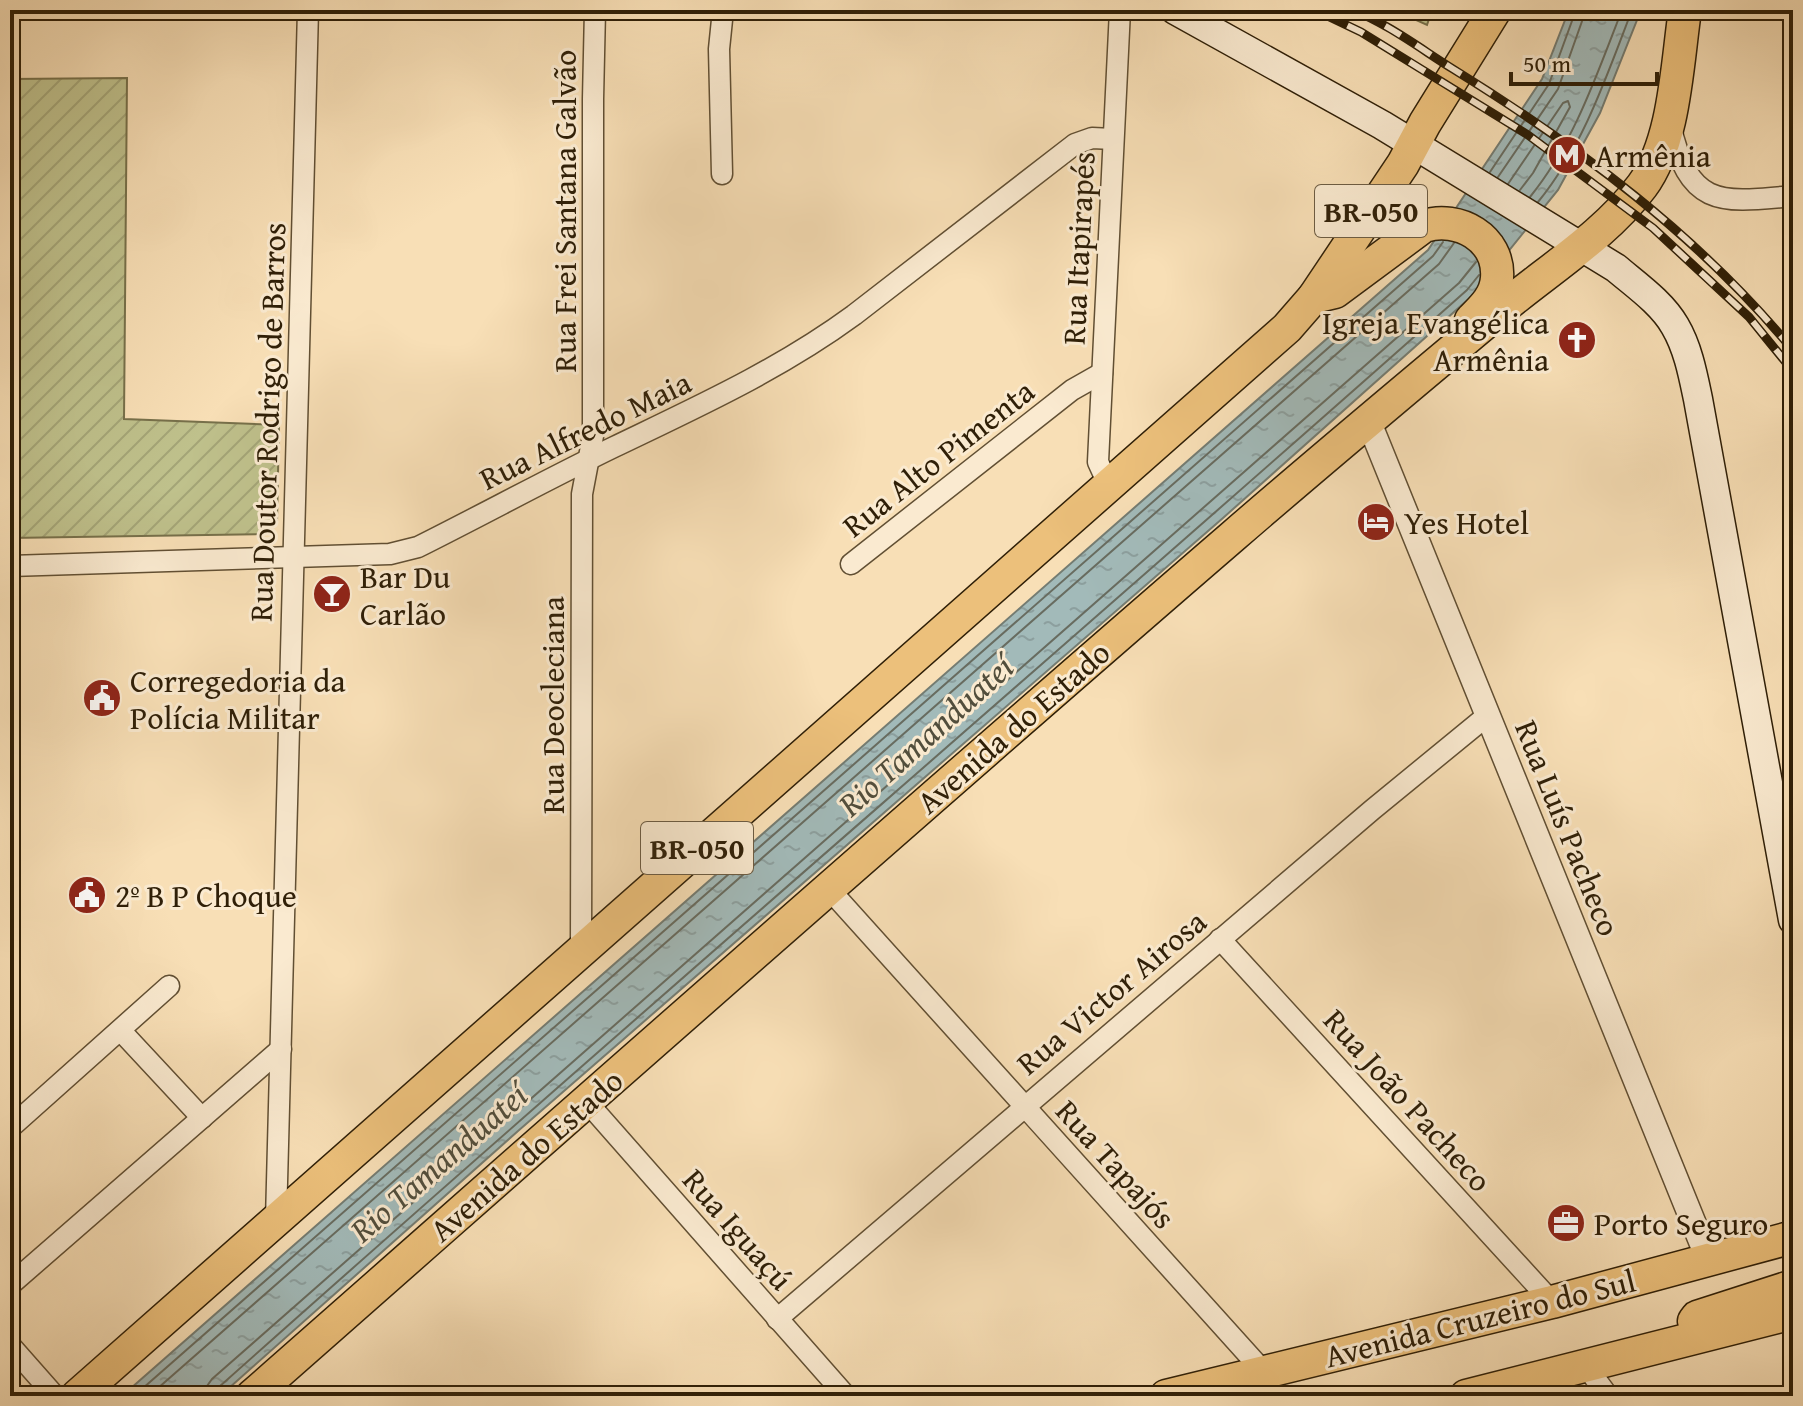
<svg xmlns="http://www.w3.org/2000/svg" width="1803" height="1406" font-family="'Gentium Book Plus',serif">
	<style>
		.park { fill: url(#park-tufts); stroke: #77704a; stroke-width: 2 }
		.garden { fill: url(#garden-furrows); stroke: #77704a; stroke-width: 2 }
		.water { fill: url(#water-ripples); stroke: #747c72; stroke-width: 2 }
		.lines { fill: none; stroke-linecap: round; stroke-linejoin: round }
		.shore { stroke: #686c60; stroke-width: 2 }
		.minor-casing { stroke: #614f33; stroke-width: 23 }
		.tertiary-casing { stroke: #614f33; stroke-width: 27 }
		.secondary-casing { stroke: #2f1f07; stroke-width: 31 }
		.primary-casing { stroke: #2f1f07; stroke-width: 35 }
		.trunk-casing { stroke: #2f1f07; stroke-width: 35 }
		.minor { stroke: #faead0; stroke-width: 20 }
		.tertiary { stroke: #faead0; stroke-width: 24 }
		.secondary { stroke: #faead0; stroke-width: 28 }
		.primary { stroke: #ecc07b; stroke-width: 32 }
		.trunk { stroke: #ecc07b; stroke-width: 32 }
		.rail-casing { stroke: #2f1f07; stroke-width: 9 }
		.rail { stroke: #faead0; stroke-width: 6; stroke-dasharray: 18; stroke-linecap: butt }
		.labels { text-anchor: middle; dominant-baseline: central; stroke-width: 6; stroke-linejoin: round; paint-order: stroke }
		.shield { fill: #faead0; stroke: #6c5c43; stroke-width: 2 }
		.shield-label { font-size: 30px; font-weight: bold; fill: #2f1f07 }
		.poi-label { font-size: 32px; fill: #2f1f07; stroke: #faead0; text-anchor: start }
		.street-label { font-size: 32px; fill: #2f1f07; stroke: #faead0 }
		.water-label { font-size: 34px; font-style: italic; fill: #524e3c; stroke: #faead0 }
	</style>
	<defs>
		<pattern id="park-tufts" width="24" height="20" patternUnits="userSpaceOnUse" patternTransform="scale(2)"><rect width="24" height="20" fill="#bfc18c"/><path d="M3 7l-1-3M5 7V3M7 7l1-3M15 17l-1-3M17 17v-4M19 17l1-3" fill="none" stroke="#a4a577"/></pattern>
		<pattern id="garden-furrows" width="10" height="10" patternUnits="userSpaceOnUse" patternTransform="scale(2)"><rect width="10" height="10" fill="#bfc18c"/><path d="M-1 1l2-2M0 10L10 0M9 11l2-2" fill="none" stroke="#a4a577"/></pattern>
		<pattern id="water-ripples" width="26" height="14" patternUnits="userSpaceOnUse" patternTransform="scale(2)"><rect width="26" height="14" fill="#a2bab9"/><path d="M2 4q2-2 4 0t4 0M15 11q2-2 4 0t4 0" fill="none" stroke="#8c9f9e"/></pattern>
	</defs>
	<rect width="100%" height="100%" fill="#f8dfb6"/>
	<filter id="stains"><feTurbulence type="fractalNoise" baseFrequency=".0025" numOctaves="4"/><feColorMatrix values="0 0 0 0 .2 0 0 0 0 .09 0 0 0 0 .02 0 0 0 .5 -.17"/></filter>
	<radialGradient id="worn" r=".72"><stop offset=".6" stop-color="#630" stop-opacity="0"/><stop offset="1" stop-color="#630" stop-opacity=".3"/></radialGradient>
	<path class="park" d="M1394,10H1432L1427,25Z"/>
	<path class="garden" d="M127,78L124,419L279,425L277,522L267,534L10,538V79Z"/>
	<path class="water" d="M1569,10H1641L1600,113L1558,190L1473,295L1223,518L518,1131L220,1396H122L1428,250L1542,79Z"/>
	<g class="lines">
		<g class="shore">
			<path d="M1490,172L1549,84L1576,10"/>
			<path d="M1498,177L1558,89L1586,10"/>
			<path d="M1508,184L1563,103L1568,101L1570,107L1533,173L1520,190"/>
			<path d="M1530,197C1574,143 1597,74 1622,10"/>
			<path d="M1538,202C1583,147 1607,75 1632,10"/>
			<path d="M134,1396L1433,256L1443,242"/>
			<path d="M149,1396L1439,264L1454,243"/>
			<path d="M206,1396L207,1386L212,1379C625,1011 1046,651 1459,283L1476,262"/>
			<path d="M216,1396L219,1387C632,1018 1053,658 1467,290L1479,275"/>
		</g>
		<g class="minor-casing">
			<g id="minor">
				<path d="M1670,124C1689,208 1719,203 1793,196"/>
				<path d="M722,174L719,49L723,10"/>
				<path d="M1109,486L1098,462L1120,10"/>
				<path d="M851,564L1072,390L1102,373"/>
				<path d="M10,566L390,554L418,547C484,514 548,479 614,447C697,407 779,370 854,315L1075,144L1092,138L1113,139"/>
				<path d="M829,889L1263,1371"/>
				<path d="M1220,939L1552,1302"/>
				<path d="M581,950L582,494L593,436V99L595,10"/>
				<path d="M121,1031L202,1118"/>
				<path d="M587,1102L846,1396"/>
				<path d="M10,1128L169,986"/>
				<path d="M276,1220L308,10"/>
				<path d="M10,1285L281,1049"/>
				<path d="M777,1319L1372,810L1488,715"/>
				<path d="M10,1345L55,1396"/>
				<path d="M1586,1366L1608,1396"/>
			</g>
		</g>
		<g class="tertiary-casing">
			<path id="tertiary" d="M1368,420L1709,1261"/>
		</g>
		<g class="secondary-casing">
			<path id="secondary" d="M1175,10L1382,125L1616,268C1636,285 1662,303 1675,326C1688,348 1693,375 1698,399L1793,920"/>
		</g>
		<g class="primary-casing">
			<g id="primary">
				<path d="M1694,1321L1697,1317L1793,1286"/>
				<path d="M1166,1396L1552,1302L1793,1237"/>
				<path d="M1466,1396L1793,1313"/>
			</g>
		</g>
		<g class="trunk-casing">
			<g id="trunk">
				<path d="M1314,297L1335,292L1424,226C1458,215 1500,238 1497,278C1496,296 1483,308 1471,320"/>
				<path d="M77,1396L1287,328L1314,297L1403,164L1425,123L1495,10"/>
				<path d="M252,1396C578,1109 903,821 1232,537C1322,459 1413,383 1504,307C1551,268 1605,235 1642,186C1675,142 1677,64 1685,10"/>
			</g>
		</g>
		<use href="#minor" class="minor"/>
		<use href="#tertiary" class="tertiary"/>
		<use href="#secondary" class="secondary"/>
		<use href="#primary" class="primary"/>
		<use href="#trunk" class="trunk"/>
		<g class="rail-casing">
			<g id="rail">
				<path d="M1315,10L1361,32L1528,135L1653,228L1749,317L1793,371"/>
				<path d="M1353,10C1388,24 1421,49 1453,69C1579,147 1698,235 1793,350"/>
			</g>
		</g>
		<use href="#rail" class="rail"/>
	</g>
	<defs>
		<g id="metro-disc" transform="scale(2)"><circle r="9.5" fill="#8f2418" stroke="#faead0"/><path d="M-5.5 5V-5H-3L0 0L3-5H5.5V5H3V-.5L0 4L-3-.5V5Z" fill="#fff"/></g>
		<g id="church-disc" transform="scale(2)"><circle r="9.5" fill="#8f2418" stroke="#faead0"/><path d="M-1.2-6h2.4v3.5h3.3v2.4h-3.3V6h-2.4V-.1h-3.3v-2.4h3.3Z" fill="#fff"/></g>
		<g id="hotel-disc" transform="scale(2)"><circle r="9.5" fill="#8f2418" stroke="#faead0"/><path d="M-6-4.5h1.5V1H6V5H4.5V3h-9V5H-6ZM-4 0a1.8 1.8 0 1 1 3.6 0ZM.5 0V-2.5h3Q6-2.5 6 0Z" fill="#fff"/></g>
		<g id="bar-disc" transform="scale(2)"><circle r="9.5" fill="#8f2418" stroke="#faead0"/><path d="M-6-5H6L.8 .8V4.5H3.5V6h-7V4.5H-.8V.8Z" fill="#fff"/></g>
		<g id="civic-disc" transform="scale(2)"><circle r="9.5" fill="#8f2418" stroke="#faead0"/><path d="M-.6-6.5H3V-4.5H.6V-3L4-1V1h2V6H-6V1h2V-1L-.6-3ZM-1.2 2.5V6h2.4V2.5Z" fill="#fff"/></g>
		<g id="office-disc" transform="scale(2)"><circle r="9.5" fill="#8f2418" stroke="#faead0"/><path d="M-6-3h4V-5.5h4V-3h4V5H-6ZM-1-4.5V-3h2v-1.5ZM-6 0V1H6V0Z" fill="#fff"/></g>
	</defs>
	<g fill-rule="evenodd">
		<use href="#metro-disc" x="1567" y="155"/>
		<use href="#church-disc" x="1577" y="340"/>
		<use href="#hotel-disc" x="1376" y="522"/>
		<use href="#bar-disc" x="332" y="594"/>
		<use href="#civic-disc" x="102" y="698"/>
		<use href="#civic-disc" x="87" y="895"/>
		<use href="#office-disc" x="1566" y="1223"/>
	</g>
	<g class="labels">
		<g class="shield">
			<rect x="1315" y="185" width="112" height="52" rx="6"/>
			<rect x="641" y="822" width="112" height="52" rx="6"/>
		</g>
		<g class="shield-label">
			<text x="1371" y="211">BR-050</text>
			<text x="697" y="848">BR-050</text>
		</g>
		<g class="poi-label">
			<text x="1595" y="155">Armênia</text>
			<text x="1549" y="322" text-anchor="end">Igreja Evangélica<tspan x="1549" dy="37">Armênia</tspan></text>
			<text x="1404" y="522">Yes Hotel</text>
			<text x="360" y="576">Bar Du<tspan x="360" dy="37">Carlão</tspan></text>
			<text x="130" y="680">Corregedoria da<tspan x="130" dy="37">Polícia Militar</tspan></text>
			<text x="115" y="895">2º B P Choque</text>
			<text x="1594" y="1223">Porto Seguro</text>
		</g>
		<g class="street-label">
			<text transform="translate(564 211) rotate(-90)">Rua Frei Santana Galvão</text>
			<text transform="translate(1078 248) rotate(-87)">Rua Itapirapés</text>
			<text transform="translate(267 422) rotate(-88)">Rua Doutor Rodrigo de Barros</text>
			<text transform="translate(585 430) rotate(-26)">Rua Alfredo Maia</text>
			<text transform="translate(938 458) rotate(-38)">Rua Alto Pimenta</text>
			<text transform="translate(552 705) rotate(-90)">Rua Deocleciana</text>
			<text transform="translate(1013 727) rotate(-41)">Avenida do Estado</text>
			<text transform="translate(1568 828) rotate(68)">Rua Luís Pacheco</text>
			<text transform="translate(1111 992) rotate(-40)">Rua Victor Airosa</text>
			<text transform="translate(1408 1100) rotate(48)">Rua João Pacheco</text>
			<text transform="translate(526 1155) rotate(-41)">Avenida do Estado</text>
			<text transform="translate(1116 1164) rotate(48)">Rua Tapajós</text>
			<text transform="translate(738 1229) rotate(49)">Rua Iguaçú</text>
			<text transform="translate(1480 1318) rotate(-14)">Avenida Cruzeiro do Sul</text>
		</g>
		<g class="water-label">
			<text transform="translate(925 735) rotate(-42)">Rio Tamanduateí</text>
			<text transform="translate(438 1162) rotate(-41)">Rio Tamanduateí</text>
		</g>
	</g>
	<rect width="1803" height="1406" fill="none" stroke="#f8dfb6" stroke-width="40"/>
	<rect x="12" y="12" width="1779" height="1382" fill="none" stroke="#2f1f07" stroke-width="4"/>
	<rect x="20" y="20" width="1763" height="1366" fill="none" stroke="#2f1f07" stroke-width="2"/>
	<path d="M1511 72v12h146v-12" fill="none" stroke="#2f1f07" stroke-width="4"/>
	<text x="1523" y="72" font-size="24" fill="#2f1f07" stroke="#faead0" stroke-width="6" paint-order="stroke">50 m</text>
	<rect width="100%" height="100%" filter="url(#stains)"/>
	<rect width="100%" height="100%" fill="url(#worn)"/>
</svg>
